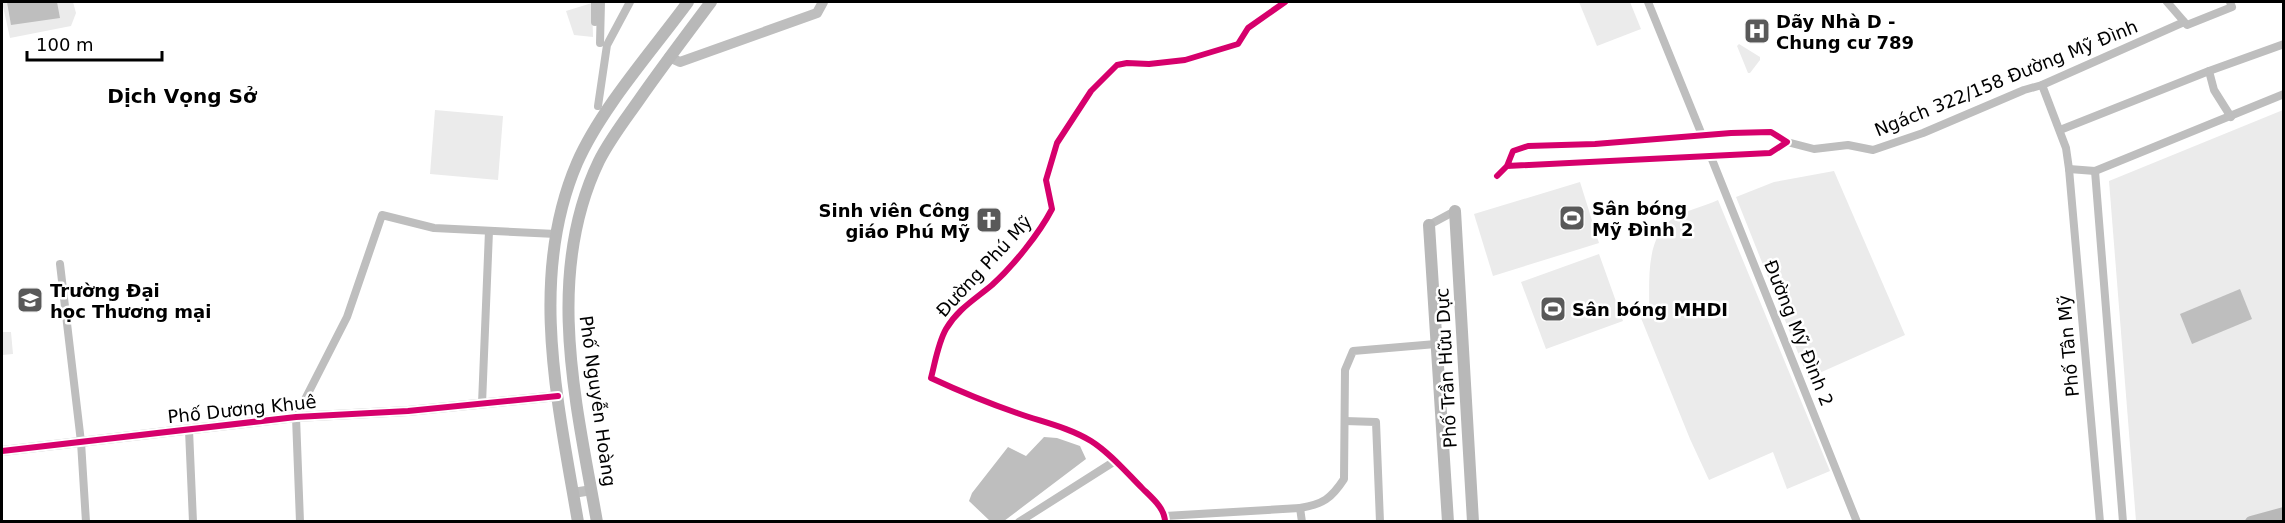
<svg xmlns="http://www.w3.org/2000/svg" width="2285" height="523" font-family="'DejaVu Sans',sans-serif">
	<style>
		.green { fill: #ebebeb }
		.water { fill: #bebebe }
		.lines { fill: none; stroke-linecap: round; stroke-linejoin: round }
		.minor { stroke: #bebebe; stroke-width: 8 }
		.tertiary { stroke: #bebebe; stroke-width: 10 }
		.secondary { stroke: #b8b8b8; stroke-width: 12 }
		.cycleway-casing { stroke: #fff; stroke-width: 10 }
		.cycleway { stroke: #d6006c; stroke-width: 6 }
		.labels { text-anchor: middle; dominant-baseline: central; stroke-width: 5; stroke-linejoin: round; paint-order: stroke }
		.poi-label { font-size: 18px; font-weight: bold; fill: #000; stroke: #fff; text-anchor: start }
		.street-label { font-size: 18px; fill: #000; stroke: #fff }
		.neighbourhood-label { font-size: 20px; font-weight: bold; fill: #000; stroke: #fff }
	</style>
	<rect width="100%" height="100%" fill="#fff"/>
	<g class="green">
		<path d="M2,2H73L76,13L71,26L10,38Z"/>
		<path d="M1579,2H1630L1641,29L1597,46Z"/>
		<path d="M592,3L593,37L574,35L566,11Z"/>
		<path d="M1739,44L1760,57V60L1750,73H1748L1737,46Z"/>
		<path d="M435,110L503,116L498,180L430,174Z"/>
		<path d="M2283,110V521H2136L2109,181Z"/>
		<path d="M1834,171L1905,335L1808,378L1736,197L1774,182Z"/>
		<path d="M1580,182L1599,243L1493,276L1474,214Z"/>
		<path d="M1718,200L1830,471L1787,489L1773,452L1709,480L1690,439L1641,318L1649,313C1650,282 1644,236 1675,217C1687,210 1705,206 1718,200Z"/>
		<path d="M1599,254L1623,321L1546,349L1521,282Z"/>
		<path d="M2,332H11L13,354L2,355Z"/>
	</g>
	<g class="water">
		<path d="M7,2H57L60,18L11,25Z"/>
		<path d="M2240,289L2252,319L2192,344L2180,314Z"/>
		<path d="M1044,437L1057,438L1080,446L1086,459L1004,521H990L969,501L972,493L1008,447L1026,456Z"/>
	</g>
	<g class="lines">
		<g class="minor">
			<path d="M595,2V22"/>
			<path d="M1648,2L1702,135"/>
			<path d="M2167,2L2187,25L2232,7L2230,2"/>
			<path d="M600,43L601,2"/>
			<path d="M2209,71L2214,90L2231,117"/>
			<path d="M2042,85L2066,148L2069,169L2100,522"/>
			<path d="M598,106L607,45L630,2"/>
			<path d="M2060,130L2209,71L2284,44"/>
			<path d="M1787,142L1814,149L1848,145L1873,150L1923,133L2024,90L2042,85L2184,22"/>
			<path d="M1711,157L1857,522"/>
			<path d="M2069,169L2095,171L2284,94"/>
			<path d="M2095,171L2123,522"/>
			<path d="M1497,176L1507,166L1513,151L1528,146L1595,144L1731,133L1771,132L1787,142L1770,153L1507,166"/>
			<path d="M1429,225L1455,211"/>
			<path d="M60,264L81,442L86,522"/>
			<path d="M482,404L489,231"/>
			<path d="M1345,421L1376,422L1380,522"/>
			<path d="M189,430L193,522"/>
			<path d="M1300,508C1323,504 1331,499 1344,479L1345,370L1353,351L1436,344"/>
			<path d="M1165,516L1300,508L1302,522"/>
			<path d="M300,522L296,417L347,317L382,215L434,228L556,234"/>
			<path d="M1019,522L1115,461"/>
			<path d="M1165,522C1165,508 1151,497 1142,488C1126,472 1110,453 1091,441C1068,427 1042,422 1017,413C988,403 959,391 931,378C935,363 938,343 946,329C958,309 974,300 992,285C1013,266 1039,234 1052,209L1046,180L1057,143L1091,91L1117,65L1127,63L1149,64L1185,60L1238,44L1248,28L1285,2"/>
		</g>
		<g class="tertiary">
			<path d="M669,57L680,62L817,13L823,2"/>
			<path d="M2,451L296,417L408,411L558,396"/>
			<path d="M573,493L592,490"/>
		</g>
		<g class="secondary">
			<path d="M1455,211L1473,522"/>
			<path d="M1429,225L1448,522"/>
			<path d="M578,522C558,404 528,277 577,163C601,108 653,50 688,2"/>
			<path d="M597,522C576,403 544,275 599,161C610,139 625,120 639,100C662,67 687,34 711,2"/>
			<path d="M2251,522L2284,513"/>
		</g>
		<g class="cycleway-casing">
			<g id="cycleway">
				<path d="M1497,176L1507,166L1513,151L1528,146L1595,144L1731,133L1771,132L1787,142L1770,153L1507,166"/>
				<path d="M2,451L296,417L408,411L558,396"/>
				<path d="M1165,522C1165,508 1151,497 1142,488C1126,472 1110,453 1091,441C1068,427 1042,422 1017,413C988,403 959,391 931,378C935,363 938,343 946,329C958,309 974,300 992,285C1013,266 1039,234 1052,209L1046,180L1057,143L1091,91L1117,65L1127,63L1149,64L1185,60L1238,44L1248,28L1285,2"/>
			</g>
		</g>
		<use href="#cycleway" class="cycleway"/>
	</g>
	<defs>
		<g id="hospital-square" transform="scale(1.35)"><rect x="-9" y="-9" width="18" height="18" rx="4" fill="#595959" stroke="#fff"/><path d="M-5-5h3v3.5h4V-5h3V5h-3V1.5h-4V5h-3Z" fill="#fff"/></g>
		<g id="stadium-square" transform="scale(1.35)"><rect x="-9" y="-9" width="18" height="18" rx="4" fill="#595959" stroke="#fff"/><path d="M0-5a6.5 5 0 1 0 0 10a6.5 5 0 1 0 0-10ZM-3.5-1.8h7v3.6h-7Z" fill="#fff"/></g>
		<g id="church-square" transform="scale(1.35)"><rect x="-9" y="-9" width="18" height="18" rx="4" fill="#595959" stroke="#fff"/><path d="M-1.2-6h2.4v3.5h3.3v2.4h-3.3V6h-2.4V-.1h-3.3v-2.4h3.3Z" fill="#fff"/></g>
		<g id="university-square" transform="scale(1.35)"><rect x="-9" y="-9" width="18" height="18" rx="4" fill="#595959" stroke="#fff"/><path d="M0-5L7-2L0 1L-7-2ZM-4 1L0 2.5L4 1V4Q0 6-4 4Z" fill="#fff"/></g>
	</defs>
	<g fill-rule="evenodd">
		<use href="#hospital-square" x="1757" y="31"/>
		<use href="#stadium-square" x="1572" y="218"/>
		<use href="#church-square" x="989" y="220"/>
		<use href="#university-square" x="30" y="300"/>
		<use href="#stadium-square" x="1553" y="309"/>
	</g>
	<g class="labels">
		<g class="poi-label">
			<text x="1776" y="21">Dãy Nhà D -<tspan x="1776" dy="21">Chung cư 789</tspan></text>
			<text x="1592" y="208">Sân bóng<tspan x="1592" dy="21">Mỹ Đình 2</tspan></text>
			<text x="970" y="210" text-anchor="end">Sinh viên Công<tspan x="970" dy="21">giáo Phú Mỹ</tspan></text>
			<text x="50" y="290">Trường Đại<tspan x="50" dy="21">học Thương mại</tspan></text>
			<text x="1572" y="309">Sân bóng MHDI</text>
		</g>
		<g class="street-label">
			<text transform="translate(2006 78) rotate(-22)">Ngách 322/158 Đường Mỹ Đình</text>
			<text transform="translate(984 266) rotate(-47)">Đường Phú Mỹ</text>
			<text transform="translate(1799 333) rotate(68)">Đường Mỹ Đình 2</text>
			<text transform="translate(2068 346) rotate(-95)">Phố Tân Mỹ</text>
			<text transform="translate(1446 368) rotate(-93)">Phố Trần Hữu Dực</text>
			<text transform="translate(598 401) rotate(82)">Phố Nguyễn Hoàng</text>
			<text transform="translate(242 409) rotate(-6)">Phố Dương Khuê</text>
		</g>
		<g class="neighbourhood-label">
			<text x="182" y="96">Dịch Vọng Sở</text>
		</g>
	</g>
	<rect width="2285" height="523" fill="none" stroke="#000000" stroke-width="6"/>
	<path d="M27 51v9h135v-9" fill="none" stroke="#000000" stroke-width="3"/>
	<text x="36" y="51" font-size="18" fill="#000000" stroke="#ffffff" stroke-width="4.5" paint-order="stroke">100 m</text>
</svg>
